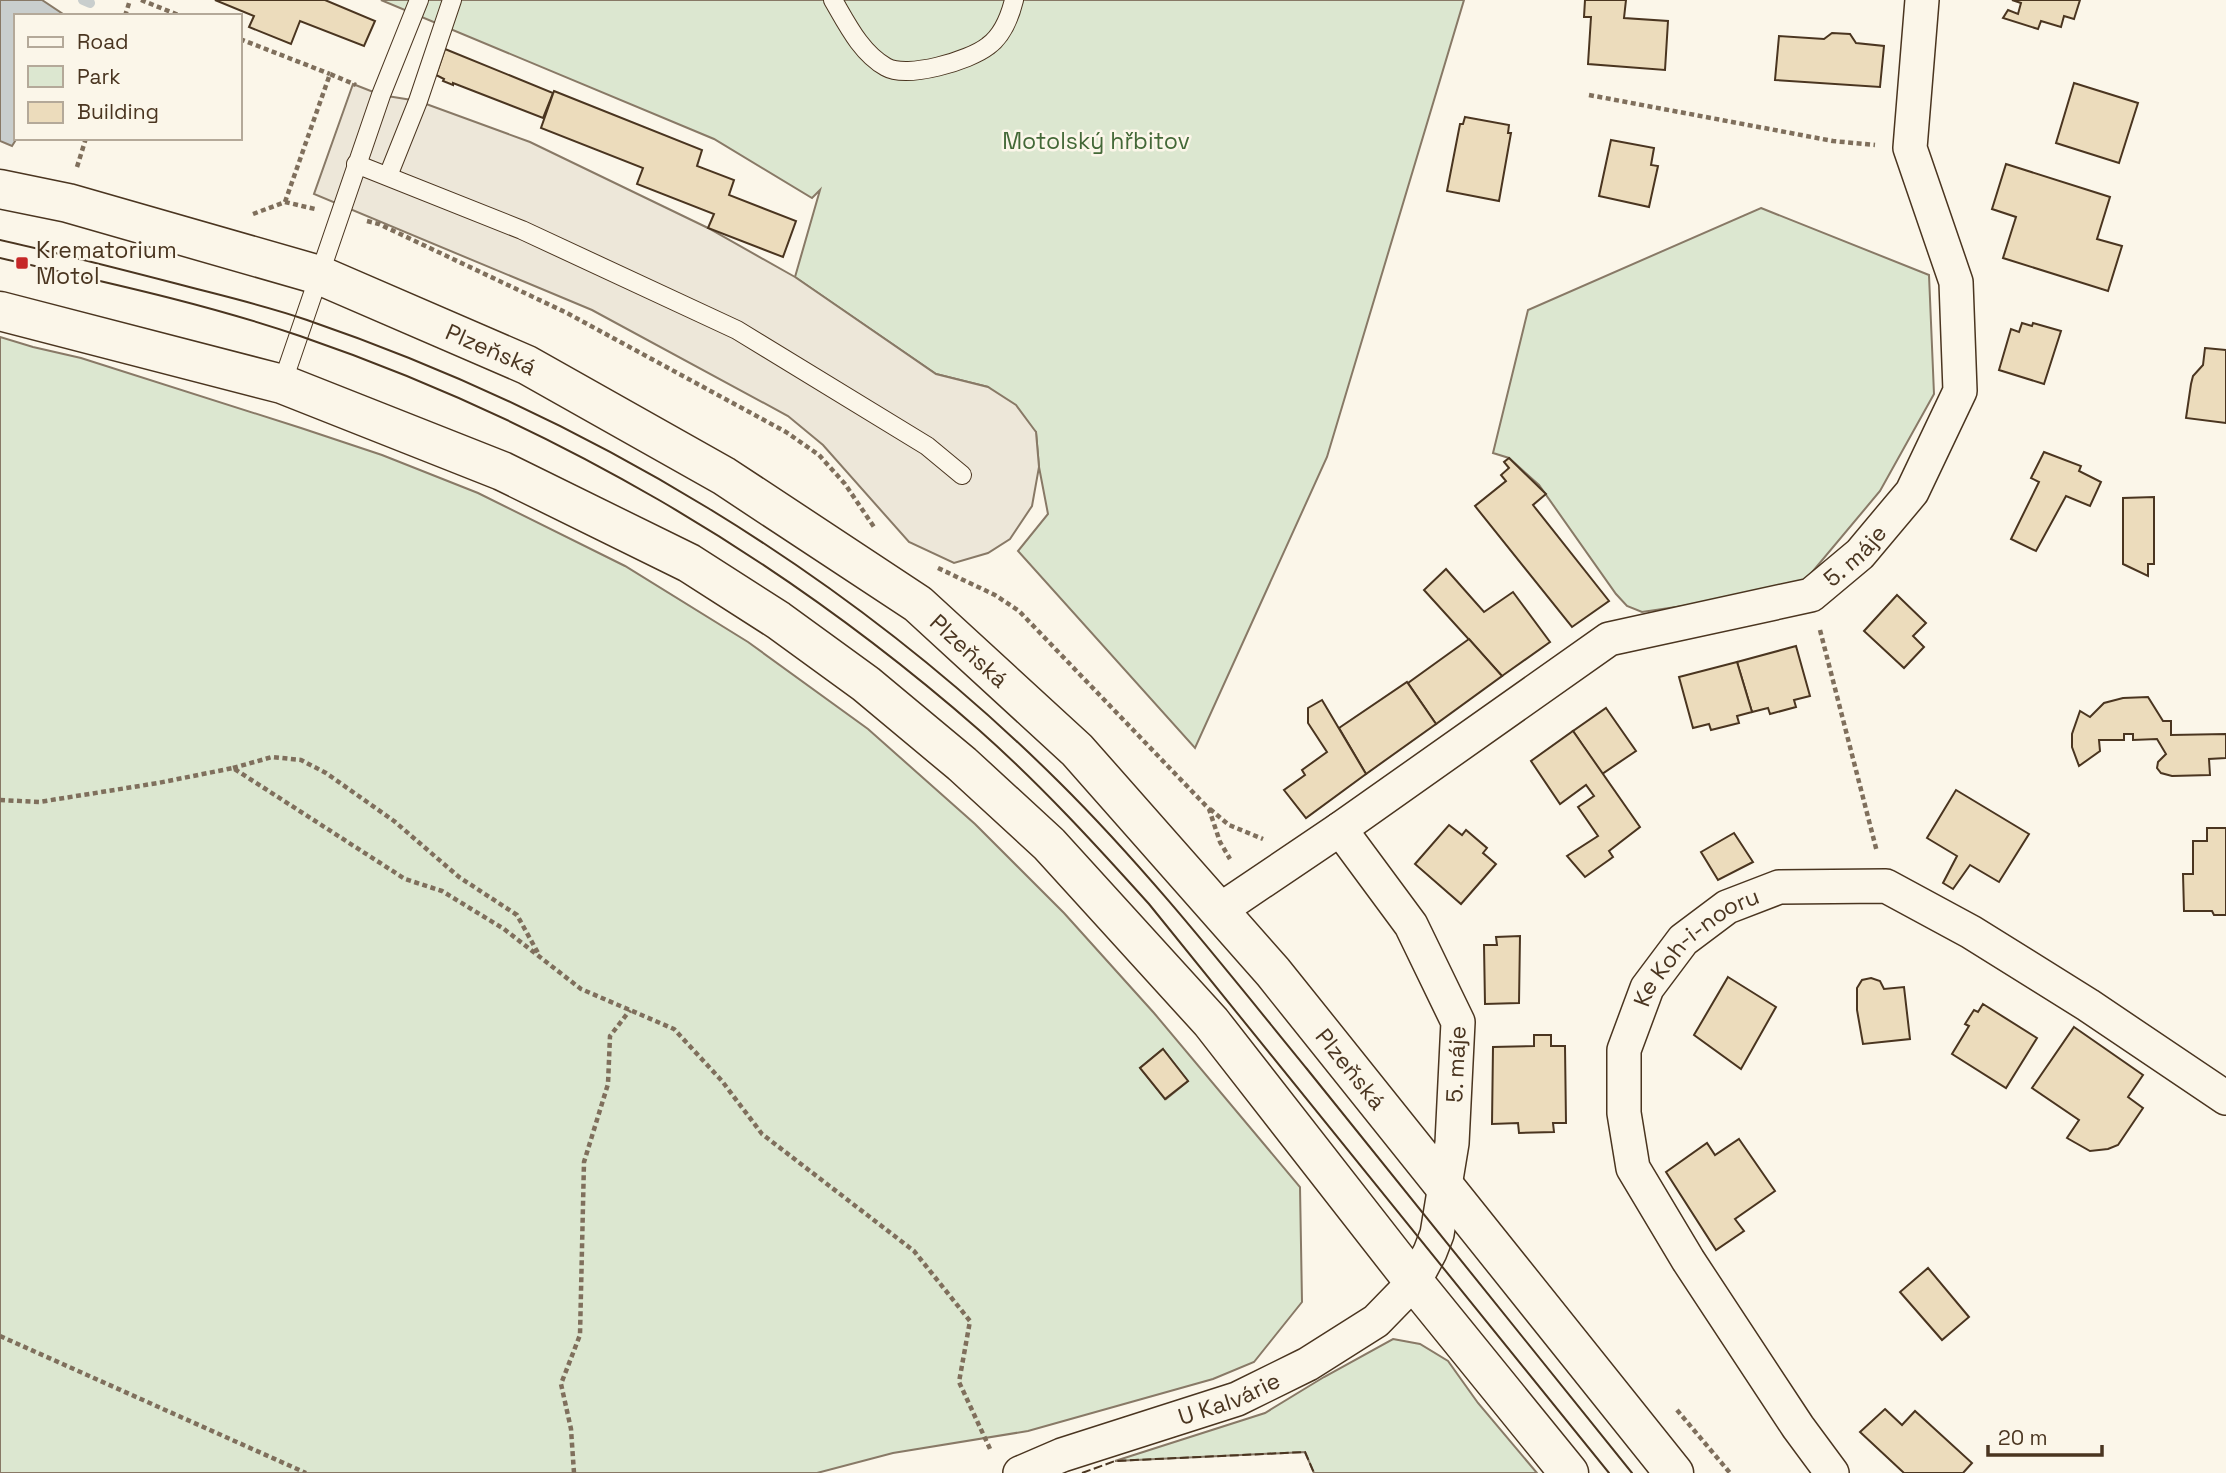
<svg xmlns="http://www.w3.org/2000/svg" width="2226" height="1473" font-family="'Space Grotesk',sans-serif">
	<style>
		.green { fill: #dce7d0; stroke: #887966; stroke-width: 2; fill-rule: evenodd }
		.parking { fill: #ede7d9; stroke: #887966; stroke-width: 2 }
		.water { fill: #c9cecd; stroke: #887966; stroke-width: 2 }
		.lines { fill: none; stroke-linecap: round; stroke-linejoin: round }
		.stream { stroke: #c9cecd; stroke-width: 10 }
		.building { fill: #ecdcbc; stroke: #4a3520; stroke-width: 2 }
		.lane-casing { stroke: #4a3520; stroke-width: 20 }
		.street-casing { stroke: #4a3520; stroke-width: 36 }
		.secondary-casing { stroke: #4a3520; stroke-width: 41 }
		.path { stroke: #7f6f5c; stroke-width: 4.5; stroke-dasharray: 5 3.5; stroke-linecap: butt }
		.lane { stroke: #fbf6e9; stroke-width: 18 }
		.street { stroke: #fbf6e9; stroke-width: 33 }
		.secondary { stroke: #fbf6e9; stroke-width: 38 }
		.tram { stroke: #4a3520; stroke-width: 2 }
		.fence { stroke: #4a3520; stroke-width: 2; stroke-dasharray: 9 3.5; stroke-linecap: butt }
		.poi-dot { fill: #c62828; stroke: #fbf6e9; stroke-width: 2.5 }
		.labels { text-anchor: middle; dominant-baseline: central; stroke-width: 5; stroke-linejoin: round; paint-order: stroke }
		.park-label { font-size: 23px; fill: #436837; stroke: #fbf6e9 }
		.poi-label { font-size: 23px; fill: #4a3520; stroke: #fbf6e9; text-anchor: start }
		.street-label { font-size: 23px; fill: #4a3520; stroke: #fbf6e9 }
	</style>
	<rect width="100%" height="100%" fill="#fbf6e9"/>
	<g class="green">
		<path d="M381,0H1464L1327,457L1195,748L1018,551L1048,514L1039,467L1036,432L988,387L936,374L795,277L820,190L812,198L714,139Z"/>
		<path d="M1761,208L1929,275L1934,394L1880,491L1798,589L1642,612L1627,606L1616,594L1539,485L1509,458L1493,453L1528,310Z"/>
		<path d="M0,337L33,347L81,358L301,428L382,455L478,493L625,566L748,642L868,729L975,824L1064,913L1154,1013L1300,1187L1302,1302L1254,1362L1213,1379L1028,1431L893,1453L817,1473H0ZM1163,1049L1188,1081L1166,1099L1140,1068Z"/>
		<path d="M1393,1339L1420,1344L1448,1361L1478,1403L1537,1473H1314L1305,1452L1115,1461L1265,1413L1324,1377Z"/>
	</g>
	<path class="parking" d="M353,84L381,95L418,101L530,142L708,228L795,277L936,374L988,387L1016,405L1036,432L1039,467L1032,506L1010,539L988,553L954,563L909,542L823,445L788,416L592,310L314,194Z"/>
	<path class="water" d="M0,0H42L66,16H16L17,138L12,146L0,141Z"/>
	<g class="lines">
		<path class="stream" d="M83,0L90,3"/>
	</g>
	<g class="building">
		<path d="M215,0H325L375,21L364,46L300,21L291,44L249,27L254,16Z"/>
		<path d="M1585,0H1626L1624,18L1668,21L1665,70L1588,64L1591,17H1584Z"/>
		<path d="M2012,0H2080L2074,19L2064,16L2061,27L2041,21L2038,29L2003,18L2008,10L2018,14L2021,3Z"/>
		<path d="M1832,33L1850,34L1856,43L1884,46L1880,87L1775,80L1779,36L1824,39Z"/>
		<path d="M445,49L553,93L543,118L453,83V85L443,81L444,79L436,75Z"/>
		<path d="M2074,83L2138,103L2119,163L2056,143Z"/>
		<path d="M554,91L702,150L697,166L734,180L729,195L796,221L783,257L708,228L714,214L637,184L643,168L541,128Z"/>
		<path d="M1465,117L1509,125L1508,133H1511L1499,201L1447,191L1460,124H1463Z"/>
		<path d="M1611,140L1654,148L1651,165L1658,166L1649,207L1599,196Z"/>
		<path d="M2006,164L2110,197L2097,239L2122,246L2108,291L2003,258L2016,217L1992,209Z"/>
		<path d="M2022,323L2032,326L2033,323L2061,331L2044,384L1999,370L2011,329L2019,332Z"/>
		<path d="M2205,348L2226,350V423L2186,418L2191,384L2193,376L2203,365Z"/>
		<path d="M2044,452L2081,466L2079,471L2101,482L2090,506L2066,496L2036,551L2011,539L2039,482L2031,478Z"/>
		<path d="M1509,458L1546,494L1533,505L1609,601L1572,627L1475,506L1506,481L1501,475L1509,468L1504,462Z"/>
		<path d="M2154,497V564H2148V576L2123,564V498Z"/>
		<path d="M1446,569L1484,612L1513,592L1550,642L1502,676L1424,590Z"/>
		<path d="M1897,595L1926,623L1913,636L1924,647L1904,668L1864,631Z"/>
		<path d="M1469,639L1502,676L1436,724L1408,683Z"/>
		<path d="M1796,646L1810,696L1794,700L1796,707L1770,714L1768,708L1752,712L1737,662Z"/>
		<path d="M1737,662L1752,712L1737,716L1739,723L1711,730L1709,724L1693,728L1679,677Z"/>
		<path d="M1407,682L1436,724L1366,774L1339,728Z"/>
		<path d="M2148,697L2163,721H2171V735L2226,734V758L2209,759L2210,775L2172,776L2161,773L2157,768L2158,762L2166,754L2157,739L2133,740V734H2124V740H2099L2100,751L2079,766L2072,747V734L2080,711L2090,717L2104,703L2123,698Z"/>
		<path d="M1322,700L1366,774L1306,818L1284,790L1305,775L1302,770L1327,752L1308,723V708Z"/>
		<path d="M1606,708L1636,751L1602,774L1573,731Z"/>
		<path d="M1573,731L1640,827L1609,851L1613,857L1585,877L1567,856L1598,836L1578,807L1594,796L1586,785L1560,804L1531,761Z"/>
		<path d="M1956,790L2029,834L1999,882L1970,865L1953,889L1943,883L1957,856L1927,838Z"/>
		<path d="M1449,825L1462,835L1466,830L1487,848L1483,853L1496,864L1461,904L1415,864Z"/>
		<path d="M2207,828H2226V915H2214L2212,911H2184L2183,874H2193V841H2207Z"/>
		<path d="M1734,833L1753,862L1718,880L1701,852Z"/>
		<path d="M1520,936L1519,1003L1485,1004L1484,945H1497L1496,937Z"/>
		<path d="M1728,977L1776,1007L1741,1069L1694,1035Z"/>
		<path d="M1871,978L1880,981L1884,989L1904,987L1910,1039L1863,1044L1857,1010V988L1862,980Z"/>
		<path d="M1983,1004L2037,1038L2006,1088L1952,1054L1969,1026L1965,1024L1974,1010L1978,1012Z"/>
		<path d="M2074,1027L2143,1075L2128,1097L2143,1108L2118,1145L2108,1149L2090,1151L2067,1138L2079,1120L2032,1088Z"/>
		<path d="M1534,1035H1551V1046H1565L1566,1123H1553L1554,1132L1519,1133L1518,1123L1492,1124L1493,1047L1534,1046Z"/>
		<path d="M1163,1049L1188,1081L1165,1099L1140,1068Z"/>
		<path d="M1739,1139L1775,1191L1735,1219L1744,1231L1716,1250L1666,1172L1707,1143L1715,1155Z"/>
		<path d="M1928,1268L1969,1317L1942,1340L1900,1292Z"/>
		<path d="M1885,1409L1902,1425L1915,1411L1972,1463L1963,1473H1904L1860,1432Z"/>
	</g>
	<g class="lines">
		<g class="lane-casing">
			<g id="lane">
				<path d="M833,0C847,24 861,53 886,67C907,79 969,61 988,46C1002,36 1010,16 1014,0"/>
				<path d="M356,164L522,230L737,330L927,446L962,475"/>
				<path d="M388,176L418,101L452,0"/>
				<path d="M282,384L381,95L419,0"/>
			</g>
		</g>
		<g class="street-casing">
			<g id="street">
				<path id="s1" d="M1220,910L1340,829L1609,639L1811,595L1860,554L1912,492L1960,391L1956,282L1910,148L1922,0"/>
				<path id="s2" d="M1020,1473L1062,1455L1237,1399L1308,1364L1376,1321L1414,1282L1430,1252L1437,1234L1452,1143L1458,1022L1411,925L1340,829"/>
				<path id="s3" d="M1832,1473L1798,1427L1688,1260L1633,1168L1624,1113V1050L1647,988L1683,940L1727,907L1779,887L1886,886L1971,932L2088,1005L2226,1098"/>
			</g>
		</g>
		<g class="secondary-casing">
			<g id="secondary">
				<path id="s4" d="M0,189L68,203L319,275L527,365L724,476L918,604L1077,750L1273,972L1674,1473"/>
				<path d="M0,311L282,384L502,471L689,563L778,620L866,684L962,764L1049,844L1211,1022L1414,1282L1569,1473"/>
			</g>
		</g>
		<g class="path">
			<path d="M141,0L181,16"/>
			<path d="M125,16L130,0"/>
			<path d="M240,39L330,74"/>
			<path d="M1589,95L1833,141L1875,145"/>
			<path d="M77,167L86,138"/>
			<path d="M285,202L330,74L356,85"/>
			<path d="M253,214L285,202L315,209"/>
			<path d="M367,221L379,224L567,313L786,432L819,455L845,484L874,527"/>
			<path d="M938,568L995,595L1019,611L1209,809L1220,842L1230,859"/>
			<path d="M1820,630L1877,852"/>
			<path d="M233,768L272,757L301,760L326,773L394,821L459,877L517,915L538,953"/>
			<path d="M0,800L39,802L158,783L233,768L405,879L442,891L504,929L581,989L674,1029L722,1081L762,1134L914,1251L970,1321L959,1382L991,1451"/>
			<path d="M1210,809L1229,825L1263,839"/>
			<path d="M0,1336L306,1473"/>
			<path d="M1677,1410L1730,1473"/>
			<path d="M574,1473L571,1429L561,1384L580,1335L584,1162L608,1084L610,1036L630,1010"/>
		</g>
		<use href="#lane" class="lane"/>
		<use href="#street" class="street"/>
		<use href="#secondary" class="secondary"/>
		<g class="tram">
			<path d="M0,240C58,253 116,268 174,283C219,295 264,305 307,320C587,416 848,573 1058,781C1148,870 1227,971 1307,1069C1415,1204 1523,1339 1632,1473"/>
			<path d="M0,258C100,281 204,303 300,336C551,422 780,556 979,730C1040,784 1095,844 1149,904L1609,1473"/>
		</g>
		<path class="fence" d="M1082,1473L1115,1461L1305,1452L1314,1473"/>
	</g>
	<rect class="poi-dot" x="15" y="256" width="14" height="14" rx="3.5"/>
	<g class="labels">
		<g class="park-label">
			<text x="1096" y="141">Motolský hřbitov</text>
		</g>
		<g class="poi-label">
			<text x="36" y="250">Krematorium<tspan x="36" dy="26">Motol</tspan></text>
		</g>
		<g class="street-label">
			<text stroke="none"><textPath href="#s4" startOffset="518">Plzeňská</textPath></text>
			<text stroke="none"><textPath href="#s1" startOffset="740">5. máje</textPath></text>
			<text stroke="none"><textPath href="#s4" startOffset="1085">Plzeňská</textPath></text>
			<text stroke="none"><textPath href="#s3" startOffset="614">Ke Koh-i-nooru</textPath></text>
			<text stroke="none"><textPath href="#s2" startOffset="668">5. máje</textPath></text>
			<text stroke="none"><textPath href="#s4" startOffset="1652">Plzeňská</textPath></text>
			<text stroke="none"><textPath href="#s2" startOffset="222">U Kalvárie</textPath></text>
		</g>
	</g>
	<rect x="14" y="14" width="228" height="126" fill="#fbf6e9" stroke="#b4a999" stroke-width="2"/>
	<rect x="28" y="37" width="35" height="10" fill="#fbf6e9" stroke="#b4a999" stroke-width="2"/>
	<text x="77" y="49" font-size="21" fill="#4a3520">Road</text>
	<rect x="28" y="66" width="35" height="21" fill="#dce7d0" stroke="#b4a999" stroke-width="2"/>
	<text x="77" y="84" font-size="21" fill="#4a3520">Park</text>
	<rect x="28" y="102" width="35" height="21" fill="#ecdcbc" stroke="#b4a999" stroke-width="2"/>
	<text x="77" y="119" font-size="21" fill="#4a3520">Building</text>
	<path d="M1988 1445v10h114v-10" fill="none" stroke="#4a3520" stroke-width="3.5"/>
	<text x="1998" y="1445" font-size="21" fill="#4a3520" stroke="#fbf6e9" stroke-width="5" paint-order="stroke">20 m</text>
</svg>
